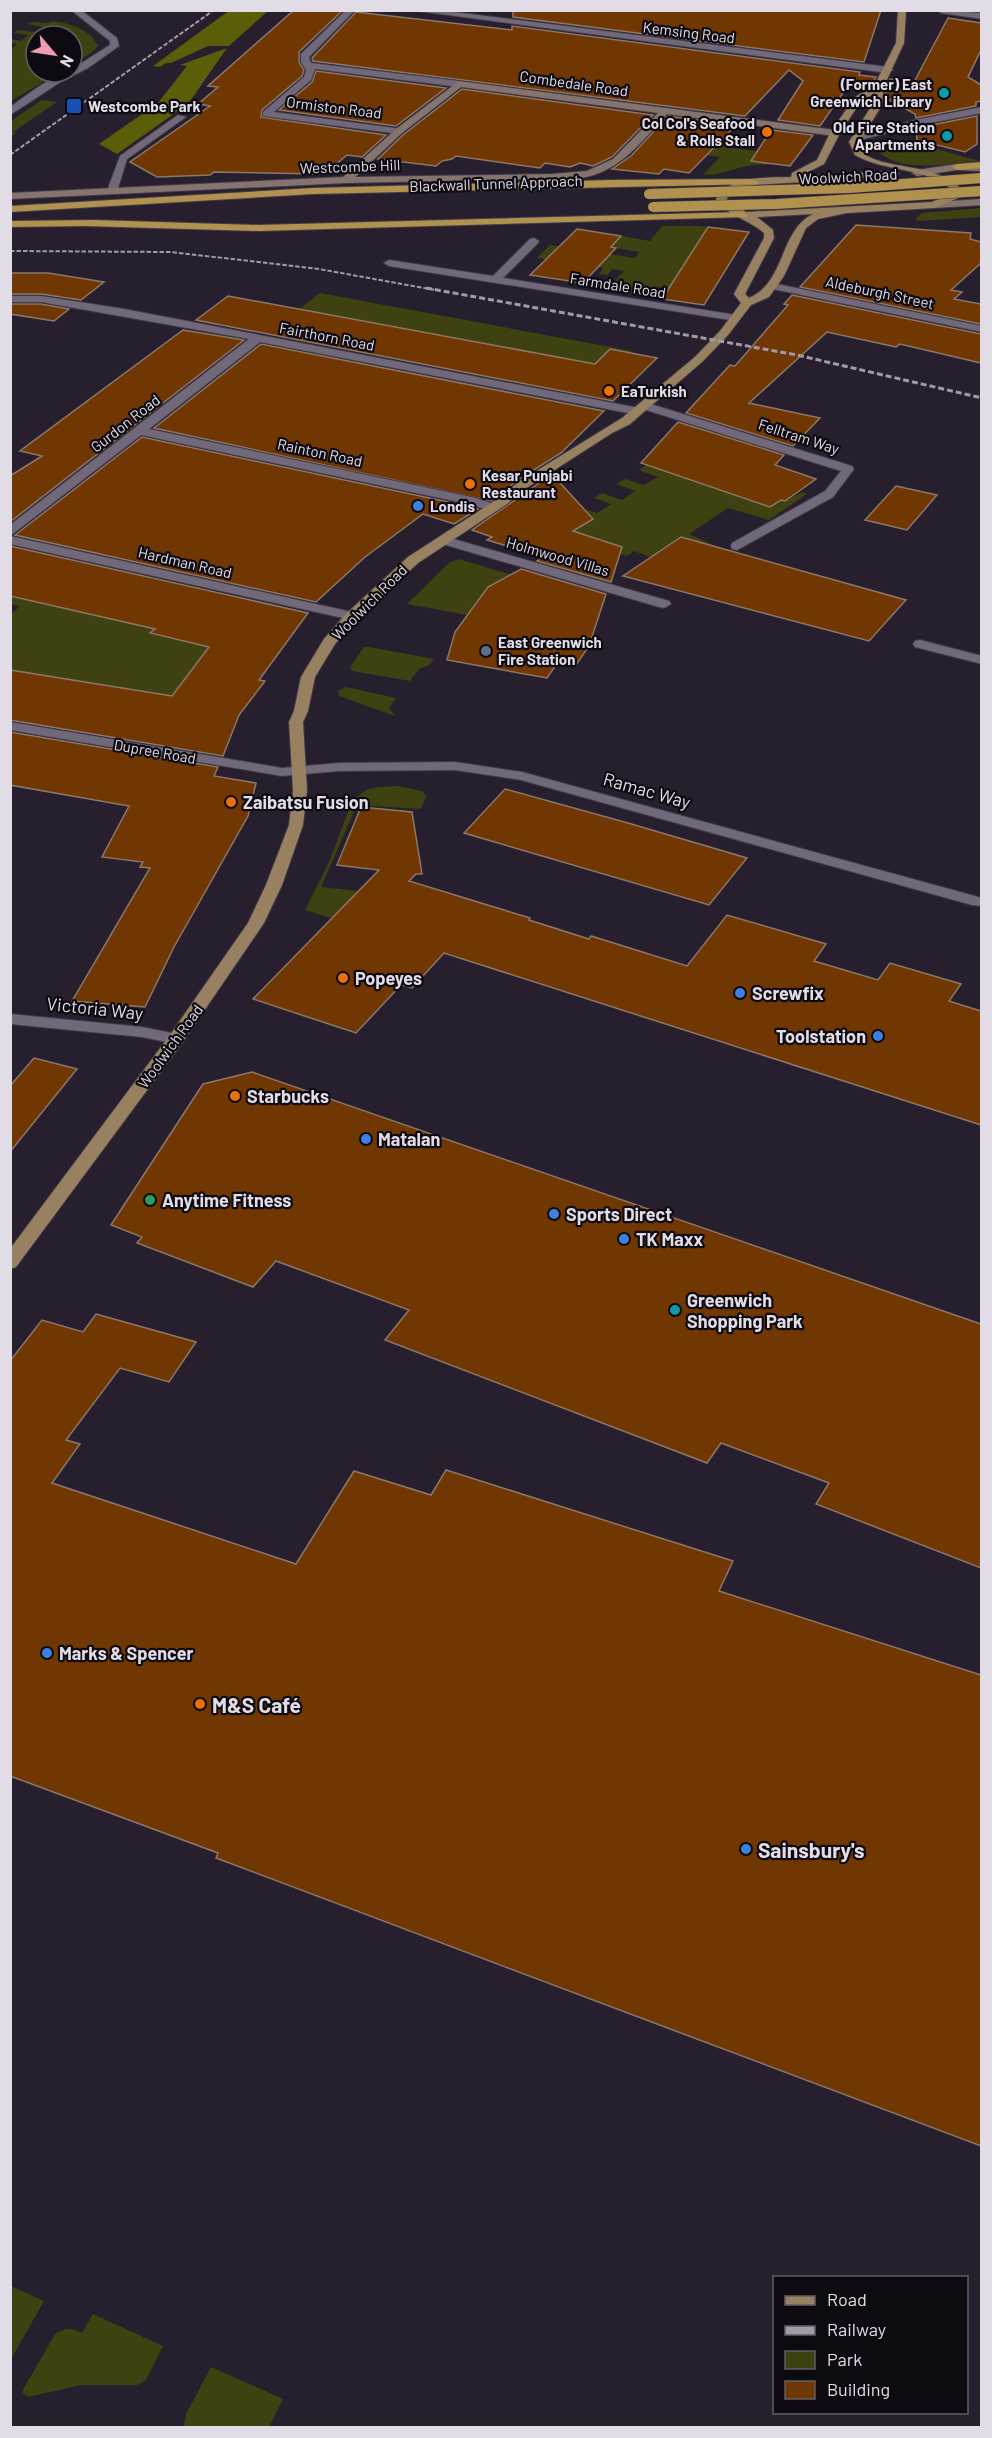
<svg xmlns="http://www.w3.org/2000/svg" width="992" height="2438" font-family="Barlow,sans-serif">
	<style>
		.green { fill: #3f4110 }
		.forest { fill: #5b5d08 }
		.building { fill: #703703; stroke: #8b786b; stroke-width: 1.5 }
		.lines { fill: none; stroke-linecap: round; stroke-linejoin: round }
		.street-casing { stroke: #423b48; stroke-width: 2 }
		.secondary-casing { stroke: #423b48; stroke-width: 2 }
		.primary-casing { stroke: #423b48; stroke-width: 2 }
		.highway-casing { stroke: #423b48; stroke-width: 2 }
		.street { fill: #71687a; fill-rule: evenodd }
		.secondary { fill: #84746d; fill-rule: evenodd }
		.primary { fill: #978160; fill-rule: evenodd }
		.highway { fill: #b1914e; fill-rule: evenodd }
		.rail-far1 { stroke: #a19ba7; stroke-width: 2; stroke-dasharray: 4.5 2; stroke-linecap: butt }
		.rail { stroke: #a19ba7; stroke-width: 3; stroke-dasharray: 6 3; stroke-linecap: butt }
		.highway-bridge-casing { stroke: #423b48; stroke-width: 11; stroke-linecap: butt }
		.highway-bridge { stroke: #b1914e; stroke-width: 10 }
		.culture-dot { fill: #0f9aa8; stroke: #0e0a11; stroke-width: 2 }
		.transit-dot { fill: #1a4fb4; stroke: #0e0a11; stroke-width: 2 }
		.food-dot { fill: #e8710a; stroke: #0e0a11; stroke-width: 2 }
		.shop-dot { fill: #3f7fe0; stroke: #0e0a11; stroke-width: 2 }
		.service-dot { fill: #5c6f8a; stroke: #0e0a11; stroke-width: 2 }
		.leisure-dot { fill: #2e9e5b; stroke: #0e0a11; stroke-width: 2 }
		.labels { text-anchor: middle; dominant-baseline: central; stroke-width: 4.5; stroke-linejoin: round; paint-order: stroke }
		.far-street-label { font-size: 15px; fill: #e1dce6; stroke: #0e0a11 }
		.far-poi-label { font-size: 15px; font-weight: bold; fill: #e1dce6; stroke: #0e0a11; text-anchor: start }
		.street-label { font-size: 18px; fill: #e1dce6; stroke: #0e0a11 }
		.poi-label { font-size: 18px; font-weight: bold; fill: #e1dce6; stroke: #0e0a11; text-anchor: start }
		.near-poi-label { font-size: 21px; font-weight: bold; fill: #e1dce6; stroke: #0e0a11; text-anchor: start }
	</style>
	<rect width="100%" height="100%" fill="#271f2e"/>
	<g class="green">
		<path d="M52,21C68,23 91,29 98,46L91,53L72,65V36H36V72H60L11,101V49L17,44L11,43V39L21,41L29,35L13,33L18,30L34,32L43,27L27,24C35,19 44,26 52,21Z"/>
		<path d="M42,100L57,102L13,132L16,133L11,137V121Z"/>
		<path d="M704,139L733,143L730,148L765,152L768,162L766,165C743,162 726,176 703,175L720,157L649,147Z"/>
		<path d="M909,141L979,161C944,164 893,176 870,143Z"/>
		<path d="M981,208V217L917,221L916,218L922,213Z"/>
		<path d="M662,226H698L724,229L669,289L658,287L654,292L648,291L644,296L606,290L624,271L613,269L607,275L599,274L603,268L537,258L550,245L635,258L639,252L605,246L621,236L650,241Z"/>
		<path d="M320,293L632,351L588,371L560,357L539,354L530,362L289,317Z"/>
		<path d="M646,465L685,478L692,474L785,501L802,492L807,494L769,520L728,508L689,534L720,548L654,558L634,551L627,556L621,554L605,565L590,571L533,554L541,549L579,507L597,513L611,504L594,498L602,493L622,500L635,491L616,484L625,479L644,485L658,477L639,470Z"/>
		<path d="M459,559L462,560L570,592L488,587L467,615L407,604L450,562Z"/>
		<path d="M11,595L158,626L150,634L168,638L179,627L263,625L186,700L113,686L102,700L101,684L75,680L64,694L62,678L37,674L25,687L13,685L24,672L11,670V614L20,606L11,604Z"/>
		<path d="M364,647H369L434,659L428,666L420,668L410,681L352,671L350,667Z"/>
		<path d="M346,687L396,698L389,708L395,716L339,696L338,691Z"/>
		<path d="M397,786L422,791L426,796L421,809L357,805L321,887L358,891L331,918L305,910L330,860L352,801L366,790L377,787Z"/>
		<path d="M11,2286L44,2301L11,2359Z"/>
		<path d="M93,2314L163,2346L146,2380L137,2385H81L28,2397L22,2392L24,2388L55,2334C66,2328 71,2327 82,2333Z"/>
		<path d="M211,2367L283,2399L269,2427H184L186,2414Z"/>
	</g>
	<g class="forest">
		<path d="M230,10L268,11L229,46H208L171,63H166L160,67L153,66Z"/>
		<path d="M227,48L188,104L117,154L99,144L158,103L187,66L180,65Z"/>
	</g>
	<g class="building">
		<path d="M294,10L342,11L299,52V62L304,70L302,76L262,110L261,117L386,135L362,157L347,155L328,171H323L319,174L214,172L210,175L157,177L130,162L210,106L198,104L218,87L208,86Z"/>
		<path d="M513,10H881L864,62L513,17Z"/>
		<path d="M356,12L512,30V26L860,72L859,75L876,77L872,84L867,88L852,80L820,126L778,120L803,81L789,70L745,116L313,61L312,58Z"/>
		<path d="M948,18L981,23V50L968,77L981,85V101L976,102V106L916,118L915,114L886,98L885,88L890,79L914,82Z"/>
		<path d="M316,71L446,88L396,126L279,110L312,82Z"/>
		<path d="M462,89L653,115L612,157L593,166L580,163L570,167L545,163L540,168L456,156L452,159L442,161L436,166L378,159L403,135Z"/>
		<path d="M668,116L736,125L689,173L664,169L659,174L612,169L631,156Z"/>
		<path d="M977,116V144L965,152L917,140L916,128Z"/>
		<path d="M771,130L813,135L790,166L751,161Z"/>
		<path d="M856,225L971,233L970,239L981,242V263L951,290L962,292L954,299L981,304V324L800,287Z"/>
		<path d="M708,227L749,232L704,305L662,299Z"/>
		<path d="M577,229L621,236L611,247L616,248L583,283L530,275Z"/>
		<path d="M10,273H48L104,282L81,300L41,294H10Z"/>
		<path d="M792,295L981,334V363L900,344L896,347L827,332L749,403L820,418L793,446L686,413L730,365L735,366L788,305L784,304Z"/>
		<path d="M228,296L595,364L610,349L657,358L613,401L196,320Z"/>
		<path d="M10,304H41L69,309L54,321L10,314Z"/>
		<path d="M183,330L244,340L10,522V476L42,456L20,451Z"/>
		<path d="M261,344L604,411L561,453L519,479L491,501L154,428Z"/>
		<path d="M678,422L784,455L775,465L816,479L785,501L781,500L770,507L641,463Z"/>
		<path d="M142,437L472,507L478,509L454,524L423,514L365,557L316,602L15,535Z"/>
		<path d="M552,474L593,519L573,531L622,547L611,582L537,561L544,557L487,540L492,537L472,530Z"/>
		<path d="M896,486L937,495L907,530L865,520Z"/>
		<path d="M681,537L906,600L869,641L623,576Z"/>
		<path d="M10,546L308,613L259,680L265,681L239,715L223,756L10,720V670L172,696L209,647L150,633L155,629L10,596Z"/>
		<path d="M521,569L606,594L589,646L576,665L558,662L547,678L447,660L455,632L488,587Z"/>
		<path d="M10,732L218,767L214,776L256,783L248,816L174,947L145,1007L72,1001L150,868L140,867L143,862L102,857L129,806L10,785Z"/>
		<path d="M505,789L628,823L747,858L709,905L464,833Z"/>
		<path d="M361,807L412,812L422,874H416L409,881L530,918L529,920L589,939L591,936L687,966L727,915L826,944L814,961L878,980L890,963L961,984L949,1001L981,1011V1125L444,953L412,988L401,985L356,1033L253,999L379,870L337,865Z"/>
		<path d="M34,1058L77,1069L10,1152V1086Z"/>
		<path d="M252,1072L981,1324V1568L816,1504L829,1483L721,1443L707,1463L385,1340L409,1310L276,1261L253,1287L137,1243L142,1237L111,1225L203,1084Z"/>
		<path d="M96,1314L196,1342L169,1382L120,1368L66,1440L80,1444L52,1483L296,1564L354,1471L431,1495L446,1470L733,1561L719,1591L981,1675V2146L216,1858L218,1853L10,1776V1361L42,1320L83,1332Z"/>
	</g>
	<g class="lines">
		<g class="street-casing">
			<g id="street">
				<path d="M71,10H81L117,38L119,46L88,68L62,81L10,115V107C25,97 55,72 72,72V69L110,45V41Z"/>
				<path d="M346,10H355L309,57L311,63L459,81L464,84L459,87L315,69L311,80L274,112L402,129L404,131L399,134L263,116V112L304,77L306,70L301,62V54Z"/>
				<path d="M410,10H438L888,67L893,70L888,73Z"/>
				<path d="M937,10L982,13V19L941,13Z"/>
				<path d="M982,107V113L915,126L856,141L851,138L915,120Z"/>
				<path d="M178,115L186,117L127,159L117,191L108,193L107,191L120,156Z"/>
				<path d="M534,238L539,241L538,243L503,278L736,315L741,318L736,321L389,266L384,263L389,260L493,276L530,239Z"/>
				<path d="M772,283L982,326V332L768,288V284Z"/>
				<path d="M10,296H41L124,309L639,408L640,404L644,402L852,466L854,469L833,497L737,550L732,549L731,546L732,543L825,491L841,471L643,409L642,413L638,415L260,342L149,429L476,498L497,505L499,508L497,511L493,512L473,505L141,435L10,536V525L249,339L41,302H10Z"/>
				<path d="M10,536L352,612L359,616L352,620L10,544Z"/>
				<path d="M443,536L669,601L671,604L664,608L659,607L439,543L437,540Z"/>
				<path d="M920,640L982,656V664L915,647L913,644L915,641Z"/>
				<path d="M10,722L282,768L339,763L455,762L522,772L982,898V906L972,905L521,780L455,770L339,771L282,776L10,730Z"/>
				<path d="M10,1014L142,1027L182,1035L184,1039L182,1043L176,1044L142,1037L10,1024Z"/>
			</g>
		</g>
		<g class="secondary-casing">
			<g id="secondary">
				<path d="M459,81L835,130L840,133L835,136L667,114C642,141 620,172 581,178L346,183L10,199V193L343,177L396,129ZM461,87L658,113L613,159L587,171L552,174L355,177L402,133Z"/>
				<path d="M957,164L982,165V171L957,170L917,176L912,173L917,170Z"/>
				<path d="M982,199V205L934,208L929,205L934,202Z"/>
			</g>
		</g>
		<g class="primary-casing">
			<path id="primary" d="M898,10H906L904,43L883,88L884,102L859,142C860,145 860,148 862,151C878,171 937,161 962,190L958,198L934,208L847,213L818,219L806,228L784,276L769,297L751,305L728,335L703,361L630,424L612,433L528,487L507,504L418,563L357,619L335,644L315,677L308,711L303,722L307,790L303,825L282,885L264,923L182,1043L16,1267L10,1269V1249L170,1035L248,923L266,885L289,825L293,790L289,722L294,711L301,677L324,639L347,613L408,557L499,498L520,481L622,418L695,357L720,331L741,303L734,294L764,238V233C750,220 726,215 716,199C730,175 767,178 791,177L792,173L817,160L830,133L855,97L874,86L896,43ZM874,94V102L849,142L855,155C884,172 927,167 952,190L950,194L932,202L746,212L726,199L734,191L753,185L897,176L899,174L894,171L800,176L824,164L840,133L861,101ZM813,214C779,231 786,282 749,298L745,294L774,238L773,230L757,217Z"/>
		</g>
		<g class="highway-casing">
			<g id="highway">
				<path d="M982,162V168L957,170L952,167L957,164Z"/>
				<path d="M753,179L758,182L757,184L313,194L10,212V206L313,188L612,180Z"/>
				<path d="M743,212L748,215L747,217L259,231L85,226L10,227V221L93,220L259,225Z"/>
			</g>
		</g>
		<use href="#street" class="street"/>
		<use href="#secondary" class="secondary"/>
		<use href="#primary" class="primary"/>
		<use href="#highway" class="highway"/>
		<g class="rail-far1">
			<path d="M10,155L214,10"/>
			<path d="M10,251L171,252L319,269L435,290"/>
		</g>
		<path class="rail" d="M426,288L797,355L982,398"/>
		<g class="highway-bridge-casing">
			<g id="highway-bridge">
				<path d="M649,194L849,188L982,178"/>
				<path d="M653,207L776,204L982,191"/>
			</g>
		</g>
		<use href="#highway-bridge" class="highway-bridge"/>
	</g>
	<g class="culture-dot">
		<circle cx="944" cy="93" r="6"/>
		<circle cx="947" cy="136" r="6"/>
		<circle cx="675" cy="1310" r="6"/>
	</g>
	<rect class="transit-dot" x="66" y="98" width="16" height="16" rx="3"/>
	<g class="food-dot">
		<circle cx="767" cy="132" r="6"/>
		<circle cx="609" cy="391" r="6"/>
		<circle cx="470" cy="484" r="6"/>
		<circle cx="231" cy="802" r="6"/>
		<circle cx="343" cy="978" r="6"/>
		<circle cx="235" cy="1096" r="6"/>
		<circle cx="200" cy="1704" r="6"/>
	</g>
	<g class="shop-dot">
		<circle cx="418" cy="506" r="6"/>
		<circle cx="740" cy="993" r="6"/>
		<circle cx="878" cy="1036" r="6"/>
		<circle cx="366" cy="1139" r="6"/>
		<circle cx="554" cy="1214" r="6"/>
		<circle cx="624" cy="1239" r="6"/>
		<circle cx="47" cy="1653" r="6"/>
		<circle cx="746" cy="1849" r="6"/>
	</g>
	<circle class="service-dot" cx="486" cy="651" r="6"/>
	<circle class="leisure-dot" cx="150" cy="1200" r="6"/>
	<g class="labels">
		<g class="far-street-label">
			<text transform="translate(689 32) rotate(7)">Kemsing Road</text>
			<text transform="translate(574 83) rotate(8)">Combedale Road</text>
			<text transform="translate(334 107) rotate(7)">Ormiston Road</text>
			<text transform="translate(350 166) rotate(-2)">Westcombe Hill</text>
			<text transform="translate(848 176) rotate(-3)">Woolwich Road</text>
			<text transform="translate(496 183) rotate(-2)">Blackwall Tunnel Approach</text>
			<text transform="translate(618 285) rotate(9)">Farmdale Road</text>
			<text transform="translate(880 292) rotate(12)">Aldeburgh Street</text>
			<text transform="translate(327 336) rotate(11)">Fairthorn Road</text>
			<text transform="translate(125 423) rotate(-38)">Gurdon Road</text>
			<text transform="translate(799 436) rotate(18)">Felltram Way</text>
			<text transform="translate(320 452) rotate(12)">Rainton Road</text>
			<text transform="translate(558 556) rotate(16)">Holmwood Villas</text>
			<text transform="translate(185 562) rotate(13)">Hardman Road</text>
			<text transform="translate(369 602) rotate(-45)">Woolwich Road</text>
			<text transform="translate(155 751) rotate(10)">Dupree Road</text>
			<text transform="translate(170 1046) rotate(-54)">Woolwich Road</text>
		</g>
		<g class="far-poi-label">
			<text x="932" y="84" text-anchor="end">(Former) East<tspan x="932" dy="17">Greenwich Library</tspan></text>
			<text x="88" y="106">Westcombe Park</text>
			<text x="755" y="123" text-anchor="end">Col Col's Seafood<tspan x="755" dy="17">&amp; Rolls Stall</tspan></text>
			<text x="935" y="127" text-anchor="end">Old Fire Station<tspan x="935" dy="17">Apartments</tspan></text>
			<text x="621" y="391">EaTurkish</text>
			<text x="482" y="475">Kesar Punjabi<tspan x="482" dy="17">Restaurant</tspan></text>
			<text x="430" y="506">Londis</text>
			<text x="498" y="642">East Greenwich<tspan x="498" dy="17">Fire Station</tspan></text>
		</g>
		<g class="street-label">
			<text transform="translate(647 790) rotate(16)">Ramac Way</text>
			<text transform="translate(95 1008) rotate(6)">Victoria Way</text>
		</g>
		<g class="poi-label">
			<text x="243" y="802">Zaibatsu Fusion</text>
			<text x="355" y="978">Popeyes</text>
			<text x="752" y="993">Screwfix</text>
			<text x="866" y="1036" text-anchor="end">Toolstation</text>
			<text x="247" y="1096">Starbucks</text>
			<text x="378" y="1139">Matalan</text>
			<text x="162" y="1200">Anytime Fitness</text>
			<text x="566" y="1214">Sports Direct</text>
			<text x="636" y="1239">TK Maxx</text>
			<text x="687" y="1300">Greenwich<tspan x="687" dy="21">Shopping Park</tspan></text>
			<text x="59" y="1653">Marks &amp; Spencer</text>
		</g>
		<g class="near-poi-label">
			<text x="212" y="1704">M&amp;S Café</text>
			<text x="758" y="1849">Sainsbury's</text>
		</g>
	</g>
	<rect width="992" height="2438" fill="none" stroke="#e1dce6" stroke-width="24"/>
	<rect x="773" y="2276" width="195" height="138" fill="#0e0a11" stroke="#625e66" stroke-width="1.5"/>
	<rect x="785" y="2296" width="30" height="9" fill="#978160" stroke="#625e66" stroke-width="1.5"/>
	<text x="827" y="2306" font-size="18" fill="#e1dce6">Road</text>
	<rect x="785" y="2326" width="30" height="9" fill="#a19ba7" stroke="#625e66" stroke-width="1.5"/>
	<text x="827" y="2336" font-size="18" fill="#e1dce6">Railway</text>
	<rect x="785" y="2351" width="30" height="18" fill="#3f4110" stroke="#625e66" stroke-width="1.5"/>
	<text x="827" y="2366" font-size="18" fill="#e1dce6">Park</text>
	<rect x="785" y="2381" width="30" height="18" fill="#703703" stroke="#625e66" stroke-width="1.5"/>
	<text x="827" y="2396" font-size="18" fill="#e1dce6">Building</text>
	<g transform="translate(54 54) rotate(119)"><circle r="28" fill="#0e0a11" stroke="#625e66" stroke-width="1.5"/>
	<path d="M0-4.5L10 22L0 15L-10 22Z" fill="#f19ab3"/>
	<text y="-9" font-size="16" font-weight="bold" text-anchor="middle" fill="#e1dce6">N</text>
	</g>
</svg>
